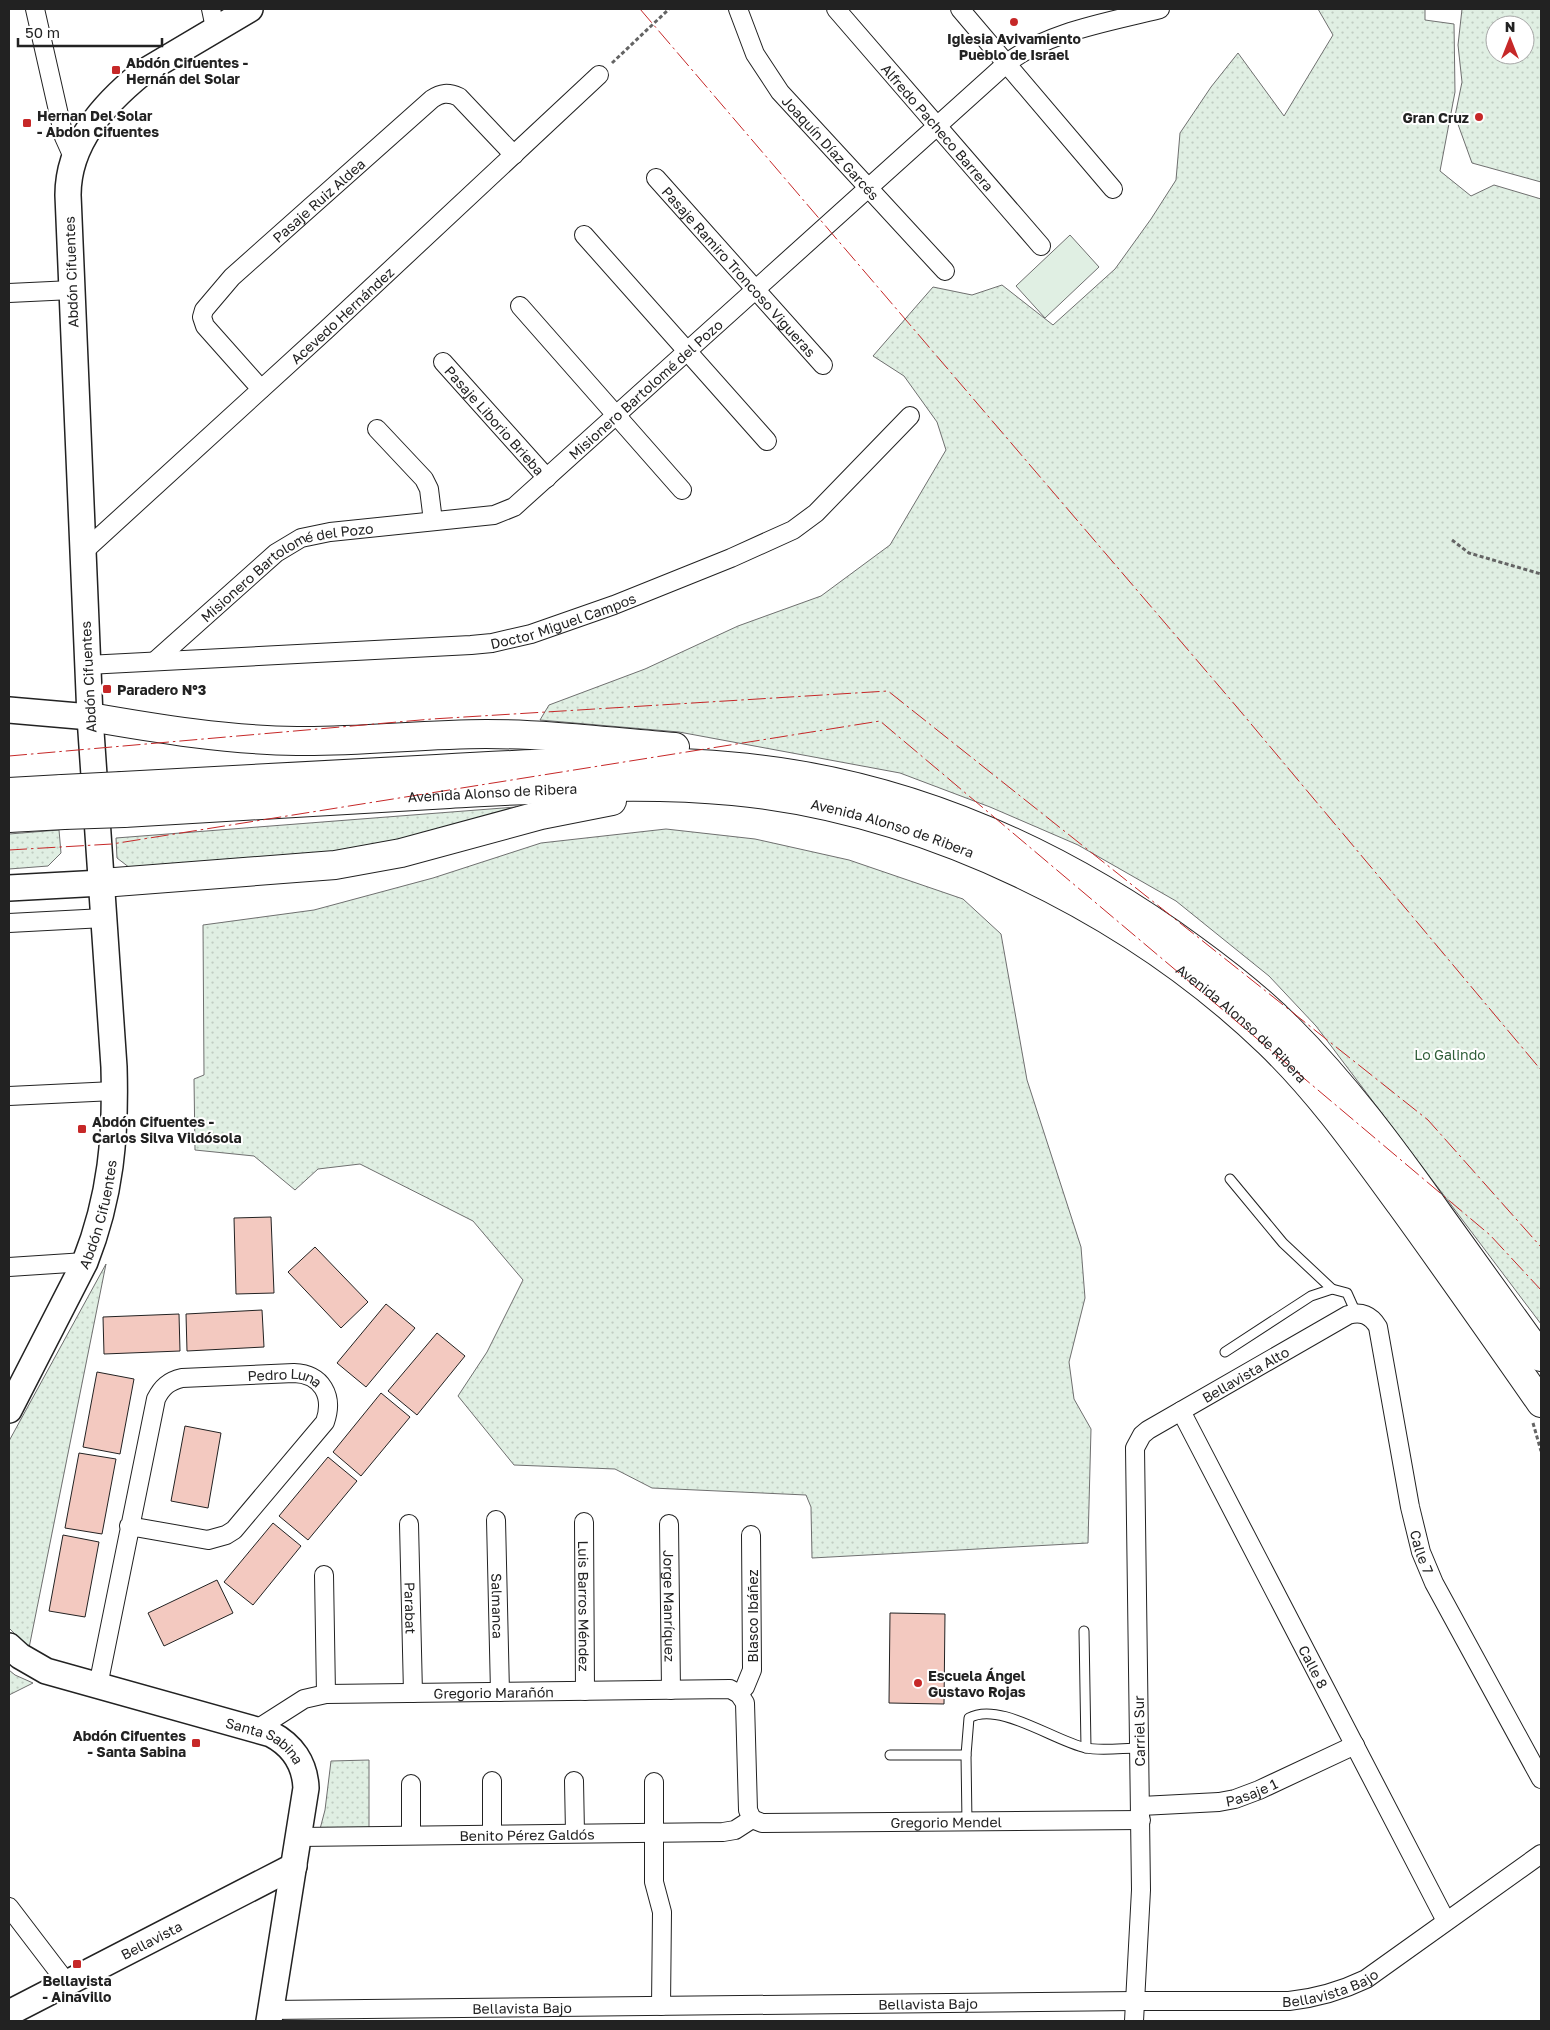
<svg xmlns="http://www.w3.org/2000/svg" width="1550" height="2030" font-family="'Golos Text',sans-serif">
	<style>
		.grass { fill: url(#grass-dots); stroke: #6f6f6f; fill-rule: evenodd }
		.garden { fill: #e0efe3; stroke: #6f6f6f }
		.building { fill: #f3c9c0; stroke: #222 }
		.lines { fill: none; stroke-linecap: round; stroke-linejoin: round }
		.lane-casing { stroke: #222; stroke-width: 11 }
		.street-casing { stroke: #222; stroke-width: 20 }
		.secondary-casing { stroke: #222; stroke-width: 28 }
		.highway-casing { stroke: #222; stroke-width: 30 }
		.path { stroke: #646464; stroke-width: 3; stroke-dasharray: 4 2.5; stroke-linecap: butt }
		.lane { stroke: #fff; stroke-width: 9 }
		.street { stroke: #fff; stroke-width: 18 }
		.secondary { stroke: #fff; stroke-width: 25 }
		.highway { stroke: #fff; stroke-width: 28 }
		.highway-bridge-casing { stroke: #222; stroke-width: 30; stroke-linecap: butt }
		.highway-bridge { stroke: #fff; stroke-width: 28 }
		.power { stroke: #c62828; stroke-width: 1; stroke-dasharray: 18 4 2.5 4; stroke-linecap: butt }
		.poi-dot { fill: #c62828; stroke: #fff; stroke-width: 2 }
		.labels { text-anchor: middle; dominant-baseline: central; stroke-width: 4; stroke-linejoin: round; paint-order: stroke }
		.poi-label { font-size: 14px; font-weight: bold; fill: #222; stroke: #fff; text-anchor: start }
		.street-label { font-size: 14px; fill: #222; stroke: #fff }
		.park-label { font-size: 14px; fill: #2f5e38; stroke: #fff }
	</style>
	<defs>
		<pattern id="grass-dots" width="8" height="8" patternUnits="userSpaceOnUse" patternTransform="scale(1.25)"><rect width="8" height="8" fill="#e0efe3"/><path d="M2 2h.1M6 6h.1" fill="none" stroke="#c0cdc2" stroke-width="1.8" stroke-linecap="round"/></pattern>
	</defs>
	<rect width="100%" height="100%" fill="#fff"/>
	<g class="grass">
		<path d="M1318,9H1425V20L1454,24L1455,92L1440,171L1471,196L1494,185L1541,199V1324L1316,1026L1269,976L1176,901L1078,845L990,807L900,773L679,732L540,720L549,705L645,669L738,626L821,596L890,545L946,450L937,422L904,376L873,356L933,287L972,295L1002,285L1053,325L1115,269L1151,219L1176,180L1180,133L1211,87L1238,53L1284,116L1333,35Z"/>
		<path d="M1462,9H1541V182L1472,163L1455,116L1462,82L1458,45ZM1495,25H1525V55H1495Z"/>
		<path d="M516,807L394,848L130,868L117,858L116,838Z"/>
		<path d="M666,829L755,839L849,860L963,899L1001,934L1027,1080L1081,1247L1085,1298L1069,1362L1074,1399L1091,1429L1088,1543L812,1558L811,1507L806,1495L652,1488L615,1469L514,1465L458,1396L487,1352L523,1280L473,1221L360,1164L318,1169L295,1190L254,1156L195,1150L194,1079L204,1075L203,925L314,910L433,878L541,843Z"/>
		<path d="M59,830L61,853L48,866L9,869V834Z"/>
		<path d="M106,1264L29,1648L9,1628V1441Z"/>
		<path d="M9,1670L15,1675L33,1683L9,1695Z"/>
		<path d="M369,1760V1828L320,1829L325,1810L331,1761Z"/>
	</g>
	<path class="garden" d="M1070,235L1099,267L1045,318L1016,286Z"/>
	<g class="building">
		<path d="M271,1217L274,1293L236,1294L234,1218Z"/>
		<path d="M315,1247L368,1302L341,1328L288,1272Z"/>
		<path d="M386,1304L415,1328L366,1387L337,1363Z"/>
		<path d="M262,1310L264,1347L187,1351L186,1314Z"/>
		<path d="M179,1314L180,1351L104,1354L103,1317Z"/>
		<path d="M437,1333L465,1356L417,1415L388,1391Z"/>
		<path d="M97,1372L134,1379L120,1454L83,1447Z"/>
		<path d="M381,1393L410,1417L361,1476L333,1452Z"/>
		<path d="M185,1426L221,1433L208,1508L171,1501Z"/>
		<path d="M79,1453L116,1459L102,1534L65,1528Z"/>
		<path d="M328,1457L357,1481L308,1540L279,1516Z"/>
		<path d="M273,1523L301,1546L253,1605L224,1582Z"/>
		<path d="M63,1535L99,1542L85,1617L49,1611Z"/>
		<path d="M217,1580L233,1613L164,1646L148,1613Z"/>
		<path d="M890,1613L945,1614L944,1704L889,1703Z"/>
	</g>
	<g class="lines">
		<g class="lane-casing">
			<g id="lane">
				<path d="M1230,1179L1283,1243L1332,1289"/>
				<path d="M1225,1352L1311,1296L1332,1289L1347,1293L1356,1313"/>
				<path d="M1084,1631L1086,1748"/>
				<path d="M890,1755H966L967,1822"/>
				<path d="M966,1755L969,1718C999,1701 1054,1741 1086,1748C1100,1751 1124,1748 1140,1748"/>
			</g>
		</g>
		<g class="street-casing">
			<g id="street">
				<path d="M35,9L64,137L73,157"/>
				<path d="M211,9L215,28"/>
				<path id="s1" d="M738,9L755,54L780,92L945,271"/>
				<path id="s2" d="M836,9L1041,246"/>
				<path d="M960,9L1113,189"/>
				<path id="s3" d="M656,178L823,365"/>
				<path d="M584,235L767,441"/>
				<path d="M9,293L72,290"/>
				<path d="M520,306L682,490"/>
				<path id="s4" d="M443,362L547,478"/>
				<path id="s5" d="M261,389L205,326L202,317L204,310L232,277L432,99C441,93 448,92 459,97L514,155"/>
				<path d="M377,429L424,479L429,489L433,521"/>
				<path id="s6" d="M83,552L326,330L599,75"/>
				<path id="s7" d="M155,661L276,553L301,538L330,532L494,515L514,507L1007,63C1049,31 1110,22 1160,9"/>
				<path id="s8" d="M87,665L471,645L492,643L531,634L614,605L731,558L793,530L816,513L910,416"/>
				<path d="M9,923L104,918"/>
				<path d="M9,1096L114,1091"/>
				<path d="M9,1267L85,1262"/>
				<path id="s9" d="M1181,1411L1446,1921"/>
				<path id="s10" d="M496,1520L500,1692"/>
				<path id="s11" d="M584,1522L585,1691"/>
				<path id="s12" d="M409,1524L413,1693"/>
				<path id="s13" d="M669,1524L671,1690"/>
				<path d="M324,1575L326,1694"/>
				<path id="s14" d="M98,1686L156,1399C162,1387 169,1381 182,1378L294,1373C322,1374 334,1396 325,1422L234,1530L226,1535L208,1540L129,1526"/>
				<path d="M739,1694L745,1687L752,1670L751,1535"/>
				<path id="s15" d="M257,1729L304,1699L326,1694L730,1689L739,1694L745,1703L748,1810L752,1819"/>
				<path d="M492,1781V1834"/>
				<path d="M574,1781L575,1833"/>
				<path d="M654,1782V1882L662,1912L661,2006"/>
				<path id="s16" d="M1141,1806L1219,1802L1235,1799L1259,1790L1355,1745"/>
				<path id="s17" d="M752,1819L762,1823L1141,1820"/>
				<path d="M411,1835V1784"/>
				<path id="s18" d="M299,1837L723,1832L735,1830L752,1819"/>
				<path d="M9,1907L67,1983"/>
				<path id="s19" d="M270,2010L1135,2001H1289C1316,1998 1341,1991 1366,1979L1541,1854"/>
				<path id="s20" d="M1134,2021L1141,1890L1135,1448L1142,1435L1148,1430L1348,1315C1361,1311 1371,1315 1378,1327L1410,1507L1421,1552L1434,1583L1541,1779"/>
			</g>
		</g>
		<g class="secondary-casing">
			<g id="secondary">
				<path d="M9,710L90,717"/>
				<path d="M9,888L102,883"/>
				<path id="s21" d="M9,1410L85,1262C111,1196 116,1137 114,1067L90,717L68,195C68,143 104,104 142,73L250,9"/>
				<path id="s22" d="M9,1646L20,1656L46,1671L271,1734C292,1745 305,1763 306,1788L269,2021"/>
				<path id="s23" d="M9,2013L294,1866"/>
			</g>
		</g>
		<g class="highway-casing">
			<g id="highway">
				<path d="M90,717C159,729 227,740 297,741C360,742 423,734 486,734C549,734 612,742 675,747"/>
				<path d="M122,786C227,780 332,774 437,769C555,762 676,755 793,774C939,798 1074,862 1193,949C1226,973 1259,999 1288,1028C1345,1085 1393,1150 1439,1215C1473,1262 1507,1309 1541,1357"/>
				<path d="M9,792L62,789"/>
				<path id="s24" d="M124,813C232,807 341,800 449,794C543,789 640,782 733,791C926,810 1130,909 1269,1043C1319,1091 1360,1149 1401,1205C1448,1270 1495,1337 1541,1403"/>
				<path d="M9,818L64,815"/>
				<path d="M102,883L335,865L401,853L541,815L612,801"/>
			</g>
		</g>
		<g class="path">
			<path d="M612,63L669,9"/>
			<path d="M1452,540L1469,553L1541,574"/>
			<path d="M1533,1423L1541,1451"/>
		</g>
		<use href="#lane" class="lane"/>
		<use href="#street" class="street"/>
		<use href="#secondary" class="secondary"/>
		<use href="#highway" class="highway"/>
		<g class="highway-bridge-casing">
			<g id="highway-bridge">
				<path d="M62,789L122,786"/>
				<path d="M64,815L124,813"/>
			</g>
		</g>
		<use href="#highway-bridge" class="highway-bridge"/>
		<g class="power">
			<path d="M640,9L1236,706L1541,1070"/>
			<path d="M9,756L432,719L888,691L1428,1120L1541,1247"/>
			<path d="M9,850L112,844L880,721L1490,1235L1541,1290"/>
		</g>
	</g>
	<g class="poi-dot">
		<circle cx="1014" cy="22" r="5"/>
		<rect x="111" y="65" width="10" height="10" rx="2.5"/>
		<circle cx="1479" cy="117" r="5"/>
		<rect x="22" y="118" width="10" height="10" rx="2.5"/>
		<rect x="102" y="684" width="10" height="10" rx="2.5"/>
		<rect x="77" y="1124" width="10" height="10" rx="2.5"/>
		<circle cx="918" cy="1683" r="5"/>
		<rect x="191" y="1738" width="10" height="10" rx="2.5"/>
		<rect x="72" y="1959" width="10" height="10" rx="2.5"/>
	</g>
	<g class="labels">
		<g class="poi-label">
			<text x="1014" y="38" text-anchor="middle">Iglesia Avivamiento<tspan x="1014" dy="16">Pueblo de Israel</tspan></text>
			<text x="126" y="62">Abdón Cifuentes -<tspan x="126" dy="16">Hernán del Solar</tspan></text>
			<text x="37" y="115">Hernan Del Solar<tspan x="37" dy="16">- Abdon Cifuentes</tspan></text>
			<text x="1469" y="117" text-anchor="end">Gran Cruz</text>
			<text x="117" y="689">Paradero N°3</text>
			<text x="92" y="1121">Abdón Cifuentes -<tspan x="92" dy="16">Carlos Silva Vildósola</tspan></text>
			<text x="928" y="1675">Escuela Ángel<tspan x="928" dy="16">Gustavo Rojas</tspan></text>
			<text x="186" y="1735" text-anchor="end">Abdón Cifuentes<tspan x="186" dy="16">- Santa Sabina</tspan></text>
			<text x="77" y="1980" text-anchor="middle">Bellavista<tspan x="77" dy="16">- Ainavillo</tspan></text>
		</g>
		<g class="street-label">
			<text stroke="none"><textPath href="#s2" startOffset="156">Alfredo Pacheco Barrera</textPath></text>
			<text stroke="none"><textPath href="#s1" startOffset="169">Joaquín Díaz Garcés</textPath></text>
			<text stroke="none"><textPath href="#s5" startOffset="260">Pasaje Ruiz Aldea</textPath></text>
			<text transform="translate(71 272) rotate(-92)">Abdón Cifuentes</text>
			<text stroke="none"><textPath href="#s3" startOffset="125">Pasaje Ramiro Troncoso Vigueras</textPath></text>
			<text stroke="none"><textPath href="#s6" startOffset="351">Acevedo Hernández</textPath></text>
			<text stroke="none"><textPath href="#s7" startOffset="584">Misionero Bartolomé del Pozo</textPath></text>
			<text stroke="none"><textPath href="#s4" startOffset="78">Pasaje Liborio Brieba</textPath></text>
			<text stroke="none"><textPath href="#s7" startOffset="164">Misionero Bartolomé del Pozo</textPath></text>
			<text stroke="none"><textPath href="#s8" startOffset="480">Doctor Miguel Campos</textPath></text>
			<text transform="translate(88 677) rotate(-93)">Abdón Cifuentes</text>
			<text stroke="none"><textPath href="#s24" startOffset="369">Avenida Alonso de Ribera</textPath></text>
			<text stroke="none"><textPath href="#s24" startOffset="774">Avenida Alonso de Ribera</textPath></text>
			<text stroke="none"><textPath href="#s24" startOffset="1179">Avenida Alonso de Ribera</textPath></text>
			<text stroke="none"><textPath href="#s21" startOffset="216">Abdón Cifuentes</textPath></text>
			<text stroke="none"><textPath href="#s20" startOffset="708">Bellavista Alto</textPath></text>
			<text stroke="none"><textPath href="#s14" startOffset="431">Pedro Luna</textPath></text>
			<text stroke="none"><textPath href="#s20" startOffset="1091">Calle 7</textPath></text>
			<text stroke="none"><textPath href="#s10" startOffset="86">Salmanca</textPath></text>
			<text stroke="none"><textPath href="#s11" startOffset="84">Luis Barros Méndez</textPath></text>
			<text stroke="none"><textPath href="#s13" startOffset="82">Jorge Manríquez</textPath></text>
			<text stroke="none"><textPath href="#s12" startOffset="84">Parabat</textPath></text>
			<text transform="translate(752 1616) rotate(-90)">Blasco Ibáñez</text>
			<text stroke="none"><textPath href="#s9" startOffset="288">Calle 8</textPath></text>
			<text stroke="none"><textPath href="#s15" startOffset="246">Gregorio Marañón</textPath></text>
			<text transform="translate(1139 1731) rotate(-91)">Carriel Sur</text>
			<text stroke="none"><textPath href="#s22" startOffset="276">Santa Sabina</textPath></text>
			<text stroke="none"><textPath href="#s16" startOffset="112">Pasaje 1</textPath></text>
			<text stroke="none"><textPath href="#s17" startOffset="195">Gregorio Mendel</textPath></text>
			<text stroke="none"><textPath href="#s18" startOffset="228">Benito Pérez Galdós</textPath></text>
			<text stroke="none"><textPath href="#s23" startOffset="160">Bellavista</textPath></text>
			<text stroke="none"><textPath href="#s19" startOffset="1062">Bellavista Bajo</textPath></text>
			<text stroke="none"><textPath href="#s19" startOffset="658">Bellavista Bajo</textPath></text>
			<text stroke="none"><textPath href="#s19" startOffset="252">Bellavista Bajo</textPath></text>
		</g>
		<g class="park-label">
			<text x="1450" y="1054">Lo Galindo</text>
		</g>
	</g>
	<rect width="1550" height="2030" fill="none" stroke="#222222" stroke-width="20"/>
	<g transform="translate(1510 40)"><circle r="24" fill="#ffffff" stroke="#a7a7a7"/>
	<path d="M0-4L9 19L0 12L-9 19Z" fill="#c62828"/>
	<text y="-8" font-size="14" font-weight="bold" text-anchor="middle" fill="#222222">N</text>
	</g>
	<path d="M18 38v8h144v-8" fill="none" stroke="#222222" stroke-width="2.5"/>
	<text x="25" y="38" font-size="15" fill="#222222" stroke="#ffffff" stroke-width="4" paint-order="stroke">50 m</text>
</svg>
